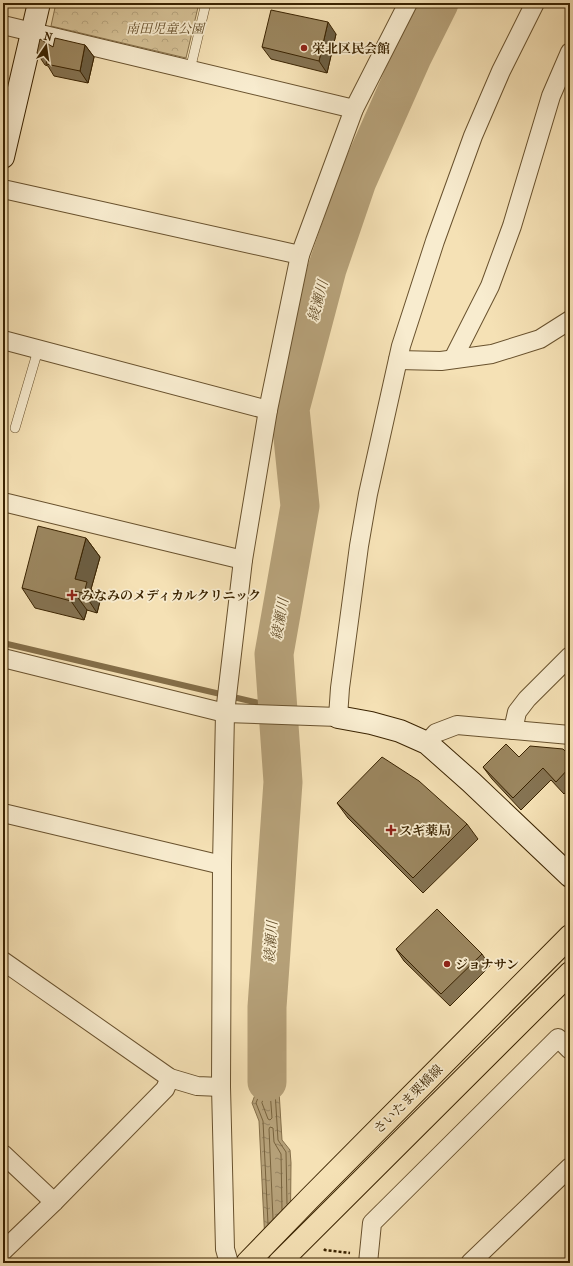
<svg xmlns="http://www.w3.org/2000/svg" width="573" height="1266" font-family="'IM FELL French Canon','Noto Serif JP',serif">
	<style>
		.park { fill: url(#park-crowns); stroke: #88724c }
		.water { fill: url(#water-ripples); stroke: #846e48 }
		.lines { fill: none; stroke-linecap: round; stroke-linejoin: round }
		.shore { stroke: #78623c; stroke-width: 1 }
		.stream { stroke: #846e48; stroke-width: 6 }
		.river { stroke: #b5a078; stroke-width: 39 }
		.lane-casing { stroke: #69522e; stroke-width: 10 }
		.street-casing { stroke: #69522e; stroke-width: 20 }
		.secondary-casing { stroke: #3a2301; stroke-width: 24 }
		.primary-casing { stroke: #3a2301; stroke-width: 24 }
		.path { stroke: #3a2301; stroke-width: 2.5; stroke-dasharray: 3 2; stroke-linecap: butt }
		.lane { stroke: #f8eccf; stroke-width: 9 }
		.street { stroke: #f8eccf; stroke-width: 18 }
		.secondary { stroke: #f8eccf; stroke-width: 22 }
		.primary { stroke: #f5e1b5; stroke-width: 22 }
		.wall { fill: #857352; stroke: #3a2301 }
		.shaded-wall { fill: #6c5e42; stroke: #3a2301 }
		.building { fill: #9b865f; stroke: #3a2301 }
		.poi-dot { fill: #8f2418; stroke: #f8eccf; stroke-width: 1.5 }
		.labels { text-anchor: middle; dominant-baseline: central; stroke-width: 3.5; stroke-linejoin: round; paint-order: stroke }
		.park-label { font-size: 13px; font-style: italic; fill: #614a26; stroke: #f8eccf }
		.poi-label { font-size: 13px; font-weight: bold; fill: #3a2301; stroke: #f8eccf; text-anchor: start }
		.street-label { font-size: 13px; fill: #3a2301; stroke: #f8eccf }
		.water-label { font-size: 14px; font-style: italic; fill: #654f2b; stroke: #f8eccf }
	</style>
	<defs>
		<pattern id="park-crowns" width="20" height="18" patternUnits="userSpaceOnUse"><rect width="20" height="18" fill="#d5c196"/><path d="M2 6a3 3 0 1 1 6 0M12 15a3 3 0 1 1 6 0" fill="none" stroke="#b8a680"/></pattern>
		<pattern id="water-ripples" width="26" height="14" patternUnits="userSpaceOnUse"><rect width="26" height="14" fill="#b5a078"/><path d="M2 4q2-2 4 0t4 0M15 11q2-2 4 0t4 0" fill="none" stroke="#948260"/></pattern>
	</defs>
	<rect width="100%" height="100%" fill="#f5e1b5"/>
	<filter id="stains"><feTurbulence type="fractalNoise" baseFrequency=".005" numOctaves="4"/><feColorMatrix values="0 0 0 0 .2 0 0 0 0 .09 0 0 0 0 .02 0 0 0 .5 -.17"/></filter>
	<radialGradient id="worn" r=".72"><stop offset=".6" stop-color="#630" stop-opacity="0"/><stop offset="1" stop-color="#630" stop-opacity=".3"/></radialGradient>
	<path class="park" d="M56,3H199L186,58L51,26Z"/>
	<path class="water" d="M283,1026L279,1091L282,1140L290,1150L291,1163L290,1263H266L259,1121L252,1103L259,1084L260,1030Z"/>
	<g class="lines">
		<g class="shore">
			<path d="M268,1089L270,1091L272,1118L270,1120L268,1119L262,1103Z"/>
			<path d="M273,1219L269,1129L270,1127L273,1128L274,1142L281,1154L282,1210"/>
			<path d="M268,1224L263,1121L256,1103L263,1085L265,1034L276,1031L278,1033L275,1091L278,1140L286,1152L287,1204"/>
		</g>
		<path class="stream" d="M3,643L276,707"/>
		<path class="river" d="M267,1082V1007L283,782L274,654L300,506L290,409L327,269L357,181L412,57L439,3"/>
		<g class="lane-casing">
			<g id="lane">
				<path d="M190,70L206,3"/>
				<path d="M15,428L38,350"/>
			</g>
		</g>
		<g class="street-casing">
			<g id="street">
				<path d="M3,25L354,109"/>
				<path d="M3,189L300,255"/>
				<path d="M3,340L268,410"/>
				<path d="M453,359L490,286L512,226L551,96L570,52"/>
				<path d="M398,360L441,361L492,354L540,339L570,320"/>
				<path d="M3,502L243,560"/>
				<path d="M3,658L225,713L338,717L340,688L359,546L368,494L401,346L435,241L473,136L501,71L535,3"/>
				<path d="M513,730L517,712L527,699L570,656"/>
				<path d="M427,743L436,733L457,725L570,735"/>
				<path d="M3,813L222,865"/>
				<path d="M3,961L170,1078L197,1086L221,1087"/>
				<path d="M3,1154L54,1202"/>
				<path d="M3,1251L54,1202L165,1089L170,1078"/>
				<path d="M229,1263L225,1249L221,1087L222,865L225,713L243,560L268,410L300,255L354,109L408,3"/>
				<path d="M368,1263L372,1223L558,1038L570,1050"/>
				<path d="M470,1263L570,1167"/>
			</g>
		</g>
		<g class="secondary-casing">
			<g id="secondary">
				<path d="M3,157L39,3"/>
				<path d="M338,717L371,723L400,731L427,743L471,782L570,876"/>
			</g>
		</g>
		<g class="primary-casing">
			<g id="primary">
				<path d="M247,1263L309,1199L570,936"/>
				<path d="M279,1263L570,973"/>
			</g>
		</g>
		<path class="path" d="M324,1249L325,1250L350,1253"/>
		<use href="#lane" class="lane"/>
		<use href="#street" class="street"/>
		<use href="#secondary" class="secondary"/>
		<use href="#primary" class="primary"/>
	</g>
	<g class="wall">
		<path d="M336,34L327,73L271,59L262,47Z"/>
		<path d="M85,45L94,57L88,83L54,76L48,66L45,65L37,53L53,47Z"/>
		<path d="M86,538L100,557L91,589L100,601L97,613L87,610L84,620L35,608L22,588Z"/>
		<path d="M570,756V788L564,794L551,780L521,810L492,779L483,767L519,757Z"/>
		<path d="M337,803L467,824L478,839L423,893L348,818Z"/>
		<path d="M396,949L482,954L490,966L450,1006L404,961Z"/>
	</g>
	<g class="shaded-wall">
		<path d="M328,22L336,34L327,73L319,61Z"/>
		<path d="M85,45L94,57L88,83L80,71Z"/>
		<path d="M86,538L100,557L91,589L100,601L97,613L84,593L75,579Z"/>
		<path d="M73,591L87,610L84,620L71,601Z"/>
	</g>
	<g class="building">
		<path d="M271,10L328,22L319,61L262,47Z"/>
		<path d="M55,38L85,45L80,71L46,64L48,56L37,53L40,39L53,47Z"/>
		<path d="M38,526L86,538L75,579L87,582L84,593L73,591L71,601L22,588Z"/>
		<path d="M506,744L519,757L530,746L563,749L570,756V767L556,782L543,768L513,798L483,767Z"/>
		<path d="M382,757L419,781L467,824L413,878L337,803Z"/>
		<path d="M437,909L482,954L441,994L396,949Z"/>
	</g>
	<g class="poi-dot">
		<circle cx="304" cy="48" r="4"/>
		<path d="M70 589h4v4h4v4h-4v4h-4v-4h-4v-4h4z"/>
		<path d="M389 824h4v4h4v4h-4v4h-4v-4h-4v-4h4z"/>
		<circle cx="447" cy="964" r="4"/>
	</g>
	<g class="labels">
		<g class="park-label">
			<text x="165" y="28">南田児童公園</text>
		</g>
		<g class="poi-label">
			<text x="312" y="48">栄北区民会館</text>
			<text x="81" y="595">みなみのメディカルクリニック</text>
			<text x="399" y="830">スギ薬局</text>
			<text x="455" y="964">ジョナサン</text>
		</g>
		<g class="street-label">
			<text transform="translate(408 1099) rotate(-45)">さいたま栗橋線</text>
		</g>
		<g class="water-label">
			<text transform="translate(318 301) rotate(-75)">綾瀬川</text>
			<text transform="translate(280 619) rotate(-80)">綾瀬川</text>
			<text transform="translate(271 942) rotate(-86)">綾瀬川</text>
		</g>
	</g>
	<rect width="573" height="1266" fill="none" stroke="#f5e1b5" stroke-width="16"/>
	<rect x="4" y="4" width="565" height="1258" fill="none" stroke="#3a2301" stroke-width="2"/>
	<rect x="8" y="8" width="557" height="1250" fill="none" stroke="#3a2301"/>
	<g transform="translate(46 46) rotate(13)" stroke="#f8eccf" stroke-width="3" paint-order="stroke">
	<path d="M0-3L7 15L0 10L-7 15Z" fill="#3a2301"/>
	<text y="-6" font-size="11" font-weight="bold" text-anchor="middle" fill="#3a2301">N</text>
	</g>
	<rect width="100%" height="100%" filter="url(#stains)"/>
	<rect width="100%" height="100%" fill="url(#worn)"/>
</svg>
